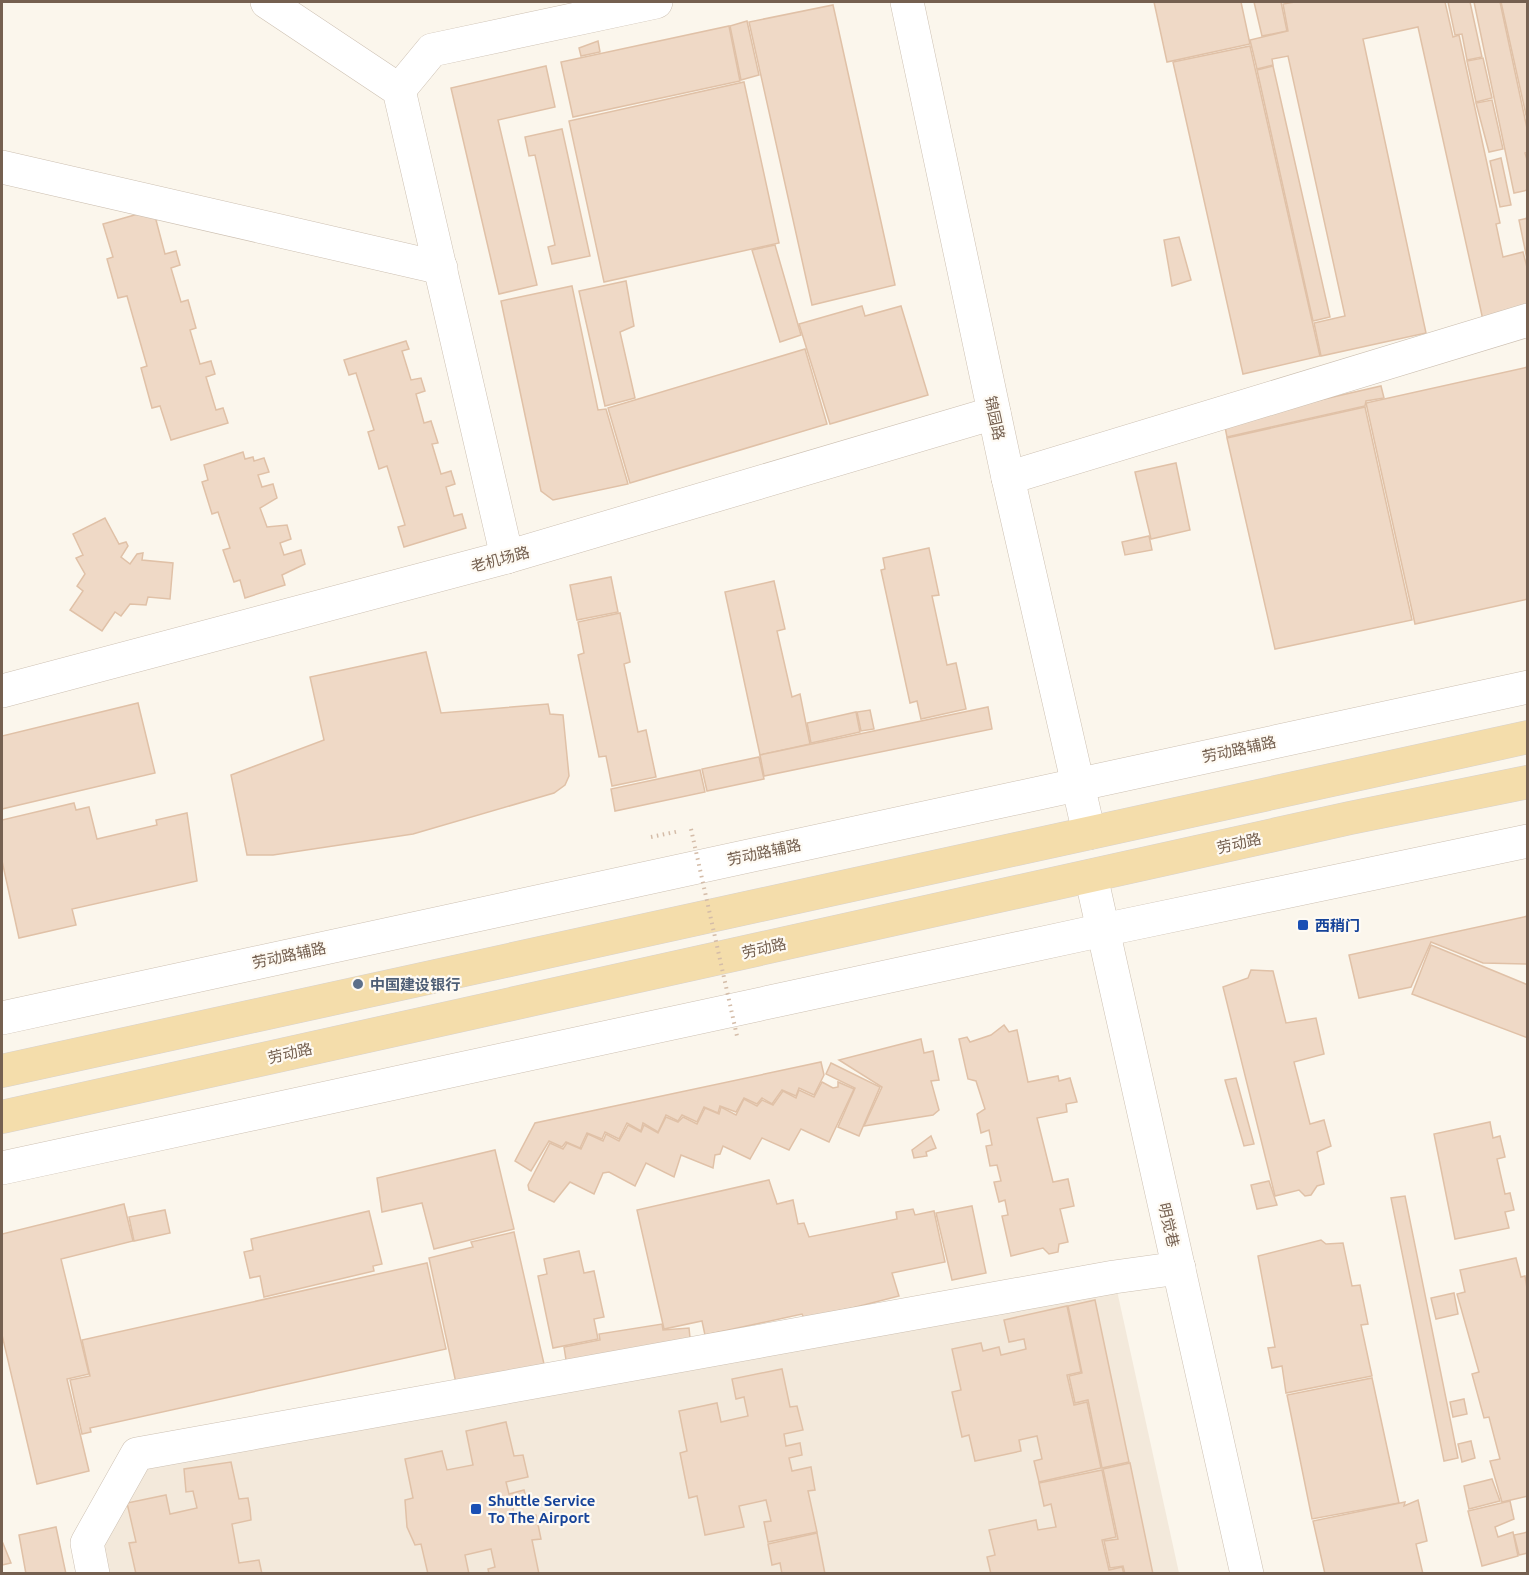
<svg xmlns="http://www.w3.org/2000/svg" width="1529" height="1575" font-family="Ubuntu,'Noto Sans SC',sans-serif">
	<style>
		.residential { fill: #f3e9db }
		.building { fill: #efd9c6; stroke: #e0c1a7; stroke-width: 1.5 }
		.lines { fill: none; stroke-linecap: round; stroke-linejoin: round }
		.minor-casing { stroke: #cdc0b2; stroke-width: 34 }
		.major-casing { stroke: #d8d2ce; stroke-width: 34 }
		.path { stroke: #d4bca8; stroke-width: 4; stroke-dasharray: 1.5 4.5; stroke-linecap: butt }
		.minor { stroke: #fff; stroke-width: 33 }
		.major { stroke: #f4ddab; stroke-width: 33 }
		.path-bridge { stroke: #d4bca8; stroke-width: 4; stroke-dasharray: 1.5 4.5; stroke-linecap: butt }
		.transit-dot { fill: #1a4fb4; stroke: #fefaf3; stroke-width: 2 }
		.service-dot { fill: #5c6f8a; stroke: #fefaf3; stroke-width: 2 }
		.labels { text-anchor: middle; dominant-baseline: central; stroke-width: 4.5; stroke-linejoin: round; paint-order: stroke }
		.street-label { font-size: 15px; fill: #756050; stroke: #fefaf3 }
		.transit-label { font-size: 15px; font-weight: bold; fill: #164399; stroke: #fefaf3; text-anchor: start }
		.service-label { font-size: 15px; font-weight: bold; fill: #4e5e75; stroke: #fefaf3; text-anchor: start }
	</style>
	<rect width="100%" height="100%" fill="#fbf6ec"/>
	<path class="residential" d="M1114,1277L1179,1573L93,1574L137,1454Z"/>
	<g class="building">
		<path d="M1154,2H1241L1250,44L1167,62Z"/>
		<path d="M1254,2H1281L1287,31L1262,36Z"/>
		<path d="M1295,2H1445L1453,37L1459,35L1500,223L1496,224L1503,257L1523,252L1528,271V310L1483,320L1418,27L1363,39L1426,333L1321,356L1314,323L1345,316L1288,56L1272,59L1273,65L1257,69L1250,40L1288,31L1283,4Z"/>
		<path d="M1448,2H1470L1482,57L1467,60L1462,34L1455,35Z"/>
		<path d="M1474,2H1500L1528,133V152L1525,153L1528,163V190L1514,193Z"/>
		<path d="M1501,2H1528V124Z"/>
		<path d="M833,5L895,285L812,305L749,22Z"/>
		<path d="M747,21L759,75L741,80L730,26Z"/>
		<path d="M729,26L740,81L573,117L561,62Z"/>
		<path d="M598,41L600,52L581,56L579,48Z"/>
		<path d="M1250,46L1320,356L1243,374L1173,62Z"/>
		<path d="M1483,58L1492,98L1476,102L1467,61Z"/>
		<path d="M546,66L555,107L498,120L537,285L499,294L451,88Z"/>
		<path d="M1273,66L1330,317L1313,321L1257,70Z"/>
		<path d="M744,82L779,243L604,282L569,121Z"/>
		<path d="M1492,100L1503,149L1489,152L1476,103Z"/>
		<path d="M562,129L590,256L552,264L548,247L555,245L535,155L529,156L525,137Z"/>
		<path d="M1501,158L1511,205L1500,207L1490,161Z"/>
		<path d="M159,208L162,218L156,220L165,254L176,251L180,265L171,268L181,302L188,300L196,328L190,330L200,364L211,361L215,374L206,377L216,410L223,408L228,423L171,440L160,406L152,408L141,368L147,366L127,296L118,298L107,259L113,257L103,224Z"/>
		<path d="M1528,218V264L1519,220Z"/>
		<path d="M1179,237L1191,280L1172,286L1164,240Z"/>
		<path d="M775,245L801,335L780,342L752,250Z"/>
		<path d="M626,281L634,326L620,332L635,398L605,406L579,291Z"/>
		<path d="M572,286L598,410L606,409L628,484L553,500L541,491L501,301Z"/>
		<path d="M862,306L865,316L901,306L928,395L830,424L799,324Z"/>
		<path d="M406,341L409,349L402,351L411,380L421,378L425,391L416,394L424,423L431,421L438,443L432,444L441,474L451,471L455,484L446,487L454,516L462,514L466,528L404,547L398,527L405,525L387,466L379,469L368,432L374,430L356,373L349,375L344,360Z"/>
		<path d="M805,349L827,424L630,483L608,408Z"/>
		<path d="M1528,367V599L1415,624L1366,403Z"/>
		<path d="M1381,386L1384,398L1366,401L1365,406L1227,437L1224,422Z"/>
		<path d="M1365,407L1412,620L1275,649L1227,438Z"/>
		<path d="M243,452L245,459L253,457L254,461L264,458L269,472L258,475L262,487L273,484L277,498L260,508L267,527L287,525L291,539L280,543L284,555L301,550L305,564L282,575L285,585L245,598L240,580L234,582L223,550L230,548L218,512L212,514L202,482L208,480L204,465Z"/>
		<path d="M1176,463L1190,530L1151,539L1135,472Z"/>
		<path d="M105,518L119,544L126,542L128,546L121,557L130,564L137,554L143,553L142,560L173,563L170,599L148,597L146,605L130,604L121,616L115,612L102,631L70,610L83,591L77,586L85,574L76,558L83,555L73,534Z"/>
		<path d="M1149,536L1152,550L1125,555L1122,542Z"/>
		<path d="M929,548L939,595L932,596L947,665L956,663L966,709L921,719L917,701L910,703L881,570L885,569L883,558Z"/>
		<path d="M611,577L618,612L577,620L570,585Z"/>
		<path d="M774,581L785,629L777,631L792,697L800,694L810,744L760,755L725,592Z"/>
		<path d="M620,613L630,662L624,664L638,732L646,730L656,777L612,786L606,756L599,757L578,655L584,653L578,622Z"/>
		<path d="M426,652L441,713L548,704L550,714L563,715L569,776L565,785L554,793L413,834L273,855H247L231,775L324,740L310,677Z"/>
		<path d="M138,703L155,773L2,809V736Z"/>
		<path d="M988,707L992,729L764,776L760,755Z"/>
		<path d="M870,710L874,729L861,731L857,712Z"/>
		<path d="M856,712L860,732L811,743L807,723Z"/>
		<path d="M759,757L764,779L707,791L702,769Z"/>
		<path d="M700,770L705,792L615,811L611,789Z"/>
		<path d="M74,803L76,810L89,807L97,839L157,825L156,820L187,813L197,881L72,909L76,925L19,938L2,861V820Z"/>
		<path d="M1528,916V964L1483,963L1431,942L1411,987L1359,998L1349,955Z"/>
		<path d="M1431,945L1528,985V1038L1412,994Z"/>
		<path d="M1251,970L1273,971L1286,1023L1316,1018L1324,1054L1294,1062L1310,1124L1324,1120L1331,1146L1317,1152L1324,1184L1317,1186L1311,1195L1305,1196L1299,1190L1275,1196L1223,987L1248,978Z"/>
		<path d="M1004,1025L1009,1032L1017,1030L1028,1082L1058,1076L1059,1081L1070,1078L1077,1102L1066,1104L1067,1112L1037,1118L1053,1182L1068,1179L1074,1206L1060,1209L1068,1242L1059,1244L1058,1252L1049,1254L1043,1248L1011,1256L1002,1216L1008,1215L1005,1200L999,1202L994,1182L1001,1181L997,1165L990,1166L986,1146L992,1145L989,1130L981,1133L977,1114L985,1109L976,1081L968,1079L959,1039L967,1037L970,1042L991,1035Z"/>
		<path d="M921,1039L924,1053L933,1051L939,1080L931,1081L939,1110L933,1115L864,1126L882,1087L839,1060Z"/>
		<path d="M821,1062L824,1075L814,1095L799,1088L796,1096L782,1090L772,1104L762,1098L757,1104L744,1098L736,1112L720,1106L718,1113L704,1107L697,1122L682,1115L678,1121L666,1115L658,1132L643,1123L641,1131L627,1123L619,1139L605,1132L602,1139L587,1133L580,1148L566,1142L562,1147L549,1141L531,1171L515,1161L535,1123Z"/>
		<path d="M831,1063L880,1087L859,1136L838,1127L855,1088L826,1074Z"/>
		<path d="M1236,1078L1254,1144L1244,1146L1225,1080Z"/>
		<path d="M822,1082L833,1088L838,1087V1082L854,1089L829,1142L801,1129L789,1150L762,1138L750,1159L723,1146L720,1154L715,1155L713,1168L681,1155L674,1177L646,1163L635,1186L609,1172L603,1173L594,1194L570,1182L554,1202L529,1190L528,1185L550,1143L563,1149L567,1143L581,1149L588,1134L603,1141L606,1134L619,1141L628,1125L641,1132L644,1125L658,1133L666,1117L678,1122L683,1117L697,1124L705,1108L719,1114L721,1107L736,1115L744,1099L757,1106L762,1100L773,1105L783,1091L796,1098L799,1090L814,1097Z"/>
		<path d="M1490,1122L1493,1138L1500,1136L1505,1157L1497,1159L1505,1194L1510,1193L1514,1210L1505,1212L1509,1228L1455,1239L1434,1134Z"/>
		<path d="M931,1136L936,1148L926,1152L927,1156L914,1158L912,1150Z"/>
		<path d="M495,1150L514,1229L434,1249L422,1203L382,1212L377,1178Z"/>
		<path d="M769,1180L777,1204L793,1200L798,1224L804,1223L809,1237L897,1219L896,1212L913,1209L915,1215L934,1211L945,1262L892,1273L899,1296L852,1308L804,1318L802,1314L705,1335L702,1321L664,1329L637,1210Z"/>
		<path d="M1269,1181L1277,1205L1257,1209L1251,1185Z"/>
		<path d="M1405,1196L1458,1458L1444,1461L1391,1198Z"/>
		<path d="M124,1204L133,1241L61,1259L89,1374L67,1379L89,1471L37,1484L2,1335V1234Z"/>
		<path d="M972,1206L986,1273L952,1280L936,1213Z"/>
		<path d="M165,1210L170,1233L134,1241L129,1217Z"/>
		<path d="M369,1211L382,1264L373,1266L374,1271L264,1297L260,1276L250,1278L244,1252L253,1250L251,1239Z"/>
		<path d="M514,1232L544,1364L456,1383L429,1258L473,1247L471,1242Z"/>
		<path d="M1321,1240L1326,1244L1343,1243L1352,1286L1360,1285L1368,1324L1361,1325L1372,1376L1286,1393L1282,1366L1272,1368L1268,1348L1275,1347L1258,1256Z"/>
		<path d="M579,1251L584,1273L594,1271L604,1317L594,1319L598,1339L553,1348L538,1276L547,1274L544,1259Z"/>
		<path d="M1516,1258L1521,1277L1525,1276L1528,1295V1496L1502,1502L1490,1461L1500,1459L1489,1417L1484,1418L1472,1374L1479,1372L1457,1294L1465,1292L1460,1270Z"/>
		<path d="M427,1263L446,1349L90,1428L91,1432L82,1434L70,1380L90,1376L82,1340Z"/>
		<path d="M1454,1293L1458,1314L1436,1319L1431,1298Z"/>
		<path d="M1095,1300L1129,1462L1102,1468L1088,1400L1075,1403L1069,1376L1082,1373L1068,1306Z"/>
		<path d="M1067,1306L1081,1372L1067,1375L1074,1405L1087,1402L1101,1468L1039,1482L1034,1461L1042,1459L1037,1436L1019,1440L1021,1451L975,1461L969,1435L962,1437L952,1392L961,1390L952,1349L981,1343L983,1351L999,1347L1001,1355L1026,1349L1024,1339L1009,1342L1004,1320Z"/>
		<path d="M662,1324L663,1330L689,1328L691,1347L567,1366L564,1347L600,1340L599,1334Z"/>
		<path d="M782,1369L790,1407L797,1406L803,1430L784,1434L786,1446L800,1443L802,1455L789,1458L792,1471L811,1467L815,1490L808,1491L817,1532L768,1542L764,1522L771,1521L766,1500L739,1506L744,1527L705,1535L697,1496L689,1498L680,1453L687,1451L679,1411L717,1403L721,1422L748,1416L744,1397L736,1399L732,1379Z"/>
		<path d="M1372,1378L1399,1503L1312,1519L1287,1395Z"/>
		<path d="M1464,1399L1467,1414L1453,1417L1450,1402Z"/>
		<path d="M506,1422L514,1456L523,1455L528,1477L506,1482L509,1494L524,1490L527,1502L513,1506L514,1519L536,1515L541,1539L532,1540L539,1574H489L488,1569L495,1567L491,1549L465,1555L469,1574H428L421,1544L415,1545L407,1527L405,1500L413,1498L405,1459L442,1451L447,1470L473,1465L466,1431Z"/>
		<path d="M1471,1441L1475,1458L1462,1462L1458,1444Z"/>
		<path d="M231,1462L239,1499L248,1498L250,1509L251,1520L232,1524L239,1563L259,1560L262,1574H136L129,1543L136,1542L127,1503L166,1495L170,1514L197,1508L193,1491L186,1492L184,1469Z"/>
		<path d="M1130,1463L1153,1574H1125L1123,1566L1110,1568L1104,1541L1118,1539L1103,1469Z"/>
		<path d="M1102,1470L1116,1537L1102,1540L1109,1570L1122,1567L1124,1574H991L987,1557L995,1555L989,1530L1036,1520L1038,1530L1056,1527L1051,1504L1044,1506L1039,1483Z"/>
		<path d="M1492,1479L1500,1501L1469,1509L1464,1486Z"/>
		<path d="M1418,1500L1427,1541L1416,1544L1423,1574H1325L1313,1521L1405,1502L1404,1506Z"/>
		<path d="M1510,1501L1514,1519L1495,1527L1498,1537L1513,1532L1518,1556L1482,1566L1468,1511Z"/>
		<path d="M56,1527L66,1574H26L19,1535Z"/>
		<path d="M1528,1532V1553L1519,1555L1514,1535Z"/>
		<path d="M817,1533L825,1574H782L780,1563L772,1565L768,1544Z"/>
		<path d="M2,1541L11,1563L2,1565Z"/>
	</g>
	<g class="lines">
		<g class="minor-casing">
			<g id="minor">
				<path d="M267,2L399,90L507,557"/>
				<path d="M907,2L1008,478L1089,833"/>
				<path d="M399,90L432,50L656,2"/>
				<path d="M2,167L441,268"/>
				<path d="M1008,478L1528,320"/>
				<path d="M2,691L507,557L994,413"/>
				<path d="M1091,876L1247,1574"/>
				<path d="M2,1018L1528,687"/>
				<path d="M2,1168L1103,930L1528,841"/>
				<path d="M93,1574L87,1543L137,1454L1114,1277L1179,1268"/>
			</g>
		</g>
		<g class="major-casing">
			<g id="major">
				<path d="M2,1071L1528,737"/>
				<path d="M2,1117L1350,818L1528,782"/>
			</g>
		</g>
		<path class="path" d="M651,837L680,831"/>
		<use href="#minor" class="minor"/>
		<use href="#major" class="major"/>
		<path class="path-bridge" d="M691,829L737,1036"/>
	</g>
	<g class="transit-dot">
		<rect x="1297" y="919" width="12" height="12" rx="3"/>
		<rect x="470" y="1503" width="12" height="12" rx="3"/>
	</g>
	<circle class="service-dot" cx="358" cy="984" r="6"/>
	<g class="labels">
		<g class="street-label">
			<text transform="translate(995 418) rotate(78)">锦园路</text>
			<text transform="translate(500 559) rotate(-15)">老机场路</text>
			<text transform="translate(1239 749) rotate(-12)">劳动路辅路</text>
			<text transform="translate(1239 843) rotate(-13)">劳动路</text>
			<text transform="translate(764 852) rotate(-12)">劳动路辅路</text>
			<text transform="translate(764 948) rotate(-13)">劳动路</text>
			<text transform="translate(289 955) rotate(-12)">劳动路辅路</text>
			<text transform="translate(290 1053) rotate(-13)">劳动路</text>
			<text transform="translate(1169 1225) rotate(77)">明觉巷</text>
		</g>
		<g class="transit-label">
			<text x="1315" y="925">西稍门</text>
			<text x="488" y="1500">Shuttle Service<tspan x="488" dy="17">To The Airport</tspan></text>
		</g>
		<g class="service-label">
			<text x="370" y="984">中国建设银行</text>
		</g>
	</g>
	<rect width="1529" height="1575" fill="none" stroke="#756050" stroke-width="6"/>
</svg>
